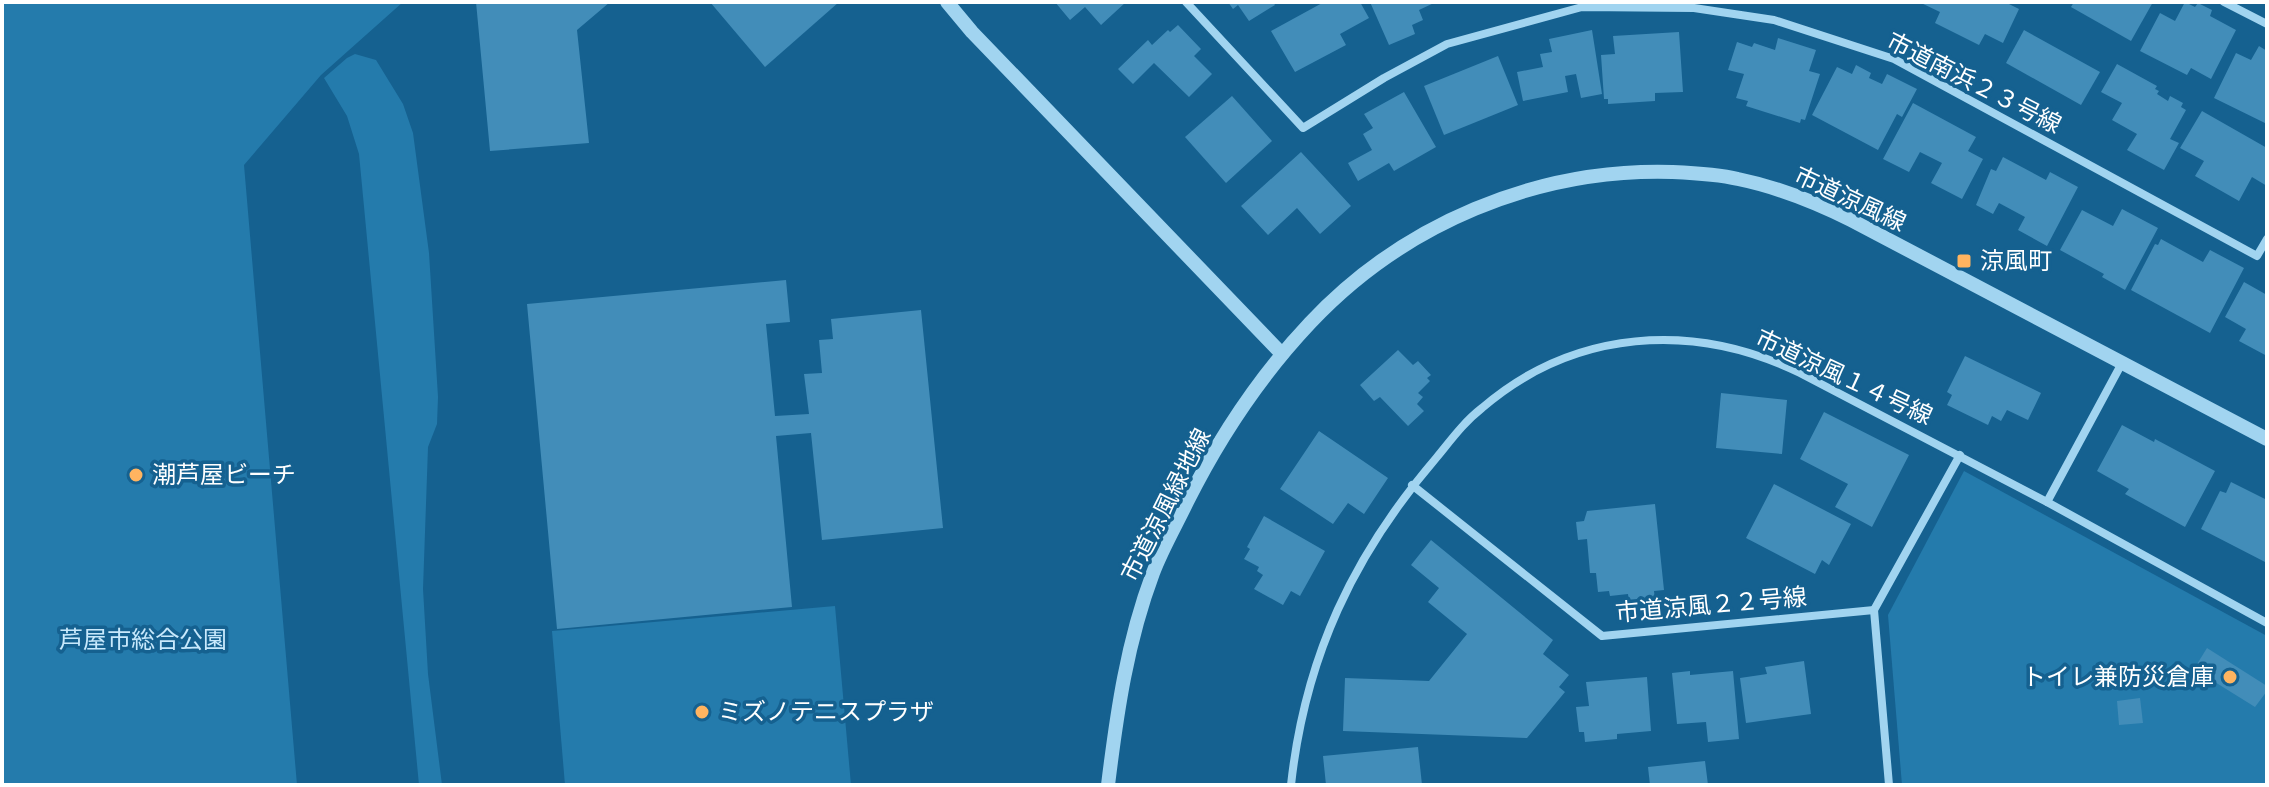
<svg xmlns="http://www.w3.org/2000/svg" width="2269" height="787" font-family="Karla,'Noto Sans JP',sans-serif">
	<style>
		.green { fill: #247bac }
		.building { fill: #428db9 }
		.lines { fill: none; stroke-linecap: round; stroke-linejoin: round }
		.minor { stroke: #a1d4f0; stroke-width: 8 }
		.tertiary { stroke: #a1d4f0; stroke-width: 14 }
		.poi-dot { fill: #ffb460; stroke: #156190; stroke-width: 3 }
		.labels { text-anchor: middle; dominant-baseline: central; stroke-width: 7; stroke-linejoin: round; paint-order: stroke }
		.street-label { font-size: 24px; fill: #fff; stroke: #156190 }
		.poi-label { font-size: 24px; fill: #fff; stroke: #156190; text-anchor: start }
		.park-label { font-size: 24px; fill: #c8e9fc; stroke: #156190 }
	</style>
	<rect width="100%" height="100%" fill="#156190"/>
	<g class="green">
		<path d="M2,2H403L321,75L244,165L297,785H2Z"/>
		<path d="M355,54L376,60L403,104L413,133L429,253L438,397L437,424L428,447L423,589L428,674L442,785H419L359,154L347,116L324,78L347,58Z"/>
		<path d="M1964,471L2267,636V783L1902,785L1888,615Z"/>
		<path d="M835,606L851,785H565L552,631Z"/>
	</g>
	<g class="building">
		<path d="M476,2H610L577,30L589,143L490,151Z"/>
		<path d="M710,2H839L765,67Z"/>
		<path d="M1055,2H1126L1101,25L1085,7L1070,20Z"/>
		<path d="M1228,2H1273L1275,5L1249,21L1238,5L1233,9Z"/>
		<path d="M1324,2H1360L1369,18L1340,34L1346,45L1295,72L1271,31Z"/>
		<path d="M1370,2H1436L1419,10L1423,20L1412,25L1415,34L1389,45Z"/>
		<path d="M1919,2H2005L2019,9L2003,43L1985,34L1979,45L1935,23L1940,12Z"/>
		<path d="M2074,2H2153L2131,41L2071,7Z"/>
		<path d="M2185,2L2195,7L2198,3L2212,10L2210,16L2236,30L2211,79L2191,68L2187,75L2140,51L2160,13L2175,21Z"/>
		<path d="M1178,25L1201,49L1194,56L1212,74L1189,97L1154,63L1133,84L1118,69L1148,40L1152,45L1168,30L1170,32Z"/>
		<path d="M1592,30L1602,94L1581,98L1576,74L1565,76L1568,92L1523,101L1517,72L1543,67L1540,54L1552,52L1549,39Z"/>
		<path d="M2024,30L2100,72L2081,105L2006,63Z"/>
		<path d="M1679,32L1683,92L1655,93V101L1608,104V99H1604L1601,55L1615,54L1613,36Z"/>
		<path d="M1778,38L1816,50L1809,71L1820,74L1805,120L1801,119L1800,123L1746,106L1748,101L1736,98L1744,74L1728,70L1737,42L1752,47L1754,43L1775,50Z"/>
		<path d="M2259,46L2267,51V124L2214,98L2236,53L2251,60Z"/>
		<path d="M1498,56L1518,105L1444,135L1424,86Z"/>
		<path d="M2117,64L2157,86L2155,89L2159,91L2157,94L2168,101L2170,96L2183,103L2181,107L2186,110L2170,139L2179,143L2164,170L2127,150L2137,134L2112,120L2122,103L2101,92Z"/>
		<path d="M1856,65L1871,73L1869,78L1882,84L1887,74L1917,89L1902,117L1897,114L1878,150L1812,115L1837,67L1852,74Z"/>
		<path d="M1404,92L1436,147L1394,171L1389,163L1358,181L1348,163L1372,150L1363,134L1373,128L1364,114Z"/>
		<path d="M1232,96L1272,141L1226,183L1185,137Z"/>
		<path d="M1913,103L1976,137L1968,151L1983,159L1962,199L1931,183L1942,163L1920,152L1909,172L1883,159Z"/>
		<path d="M2202,111L2267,148V186L2252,177L2239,201L2195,176L2204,161L2180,148Z"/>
		<path d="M1301,152L1351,206L1320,234L1297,208L1268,235L1241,206Z"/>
		<path d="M2003,157L2046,180L2050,172L2078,187L2047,246L2018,230L2025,217L1999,203L1993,214L1976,205L1991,169L1996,171Z"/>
		<path d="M2122,209L2158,228L2125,290L2102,277L2104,274L2060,250L2082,210L2113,226Z"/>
		<path d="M2161,239L2203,262L2210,250L2244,268L2210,333L2131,290L2155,244L2158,245Z"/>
		<path d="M786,280L790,322L766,324L775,416L809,414L804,374L822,373L819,340L833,339L831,319L921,310L943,528L822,540L811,433L776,436L792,607L557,629L527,304Z"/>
		<path d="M2244,282L2267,295V356L2239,341L2246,329L2225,317Z"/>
		<path d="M1398,350L1413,365L1418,361L1431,375L1427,378L1430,381L1418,393L1423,397L1417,404L1424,411L1408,426L1380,397L1374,401L1360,385Z"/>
		<path d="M1965,356L2041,393L2028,420L2007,410L2001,421L1992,416L1988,425L1947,405L1952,395L1947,392Z"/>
		<path d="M1721,393L1787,400L1782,454L1716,448Z"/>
		<path d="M1824,412L1909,455L1872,527L1835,507L1848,484L1800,459Z"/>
		<path d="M2122,425L2154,442L2155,439L2215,471L2185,527L2125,494L2129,489L2097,471Z"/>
		<path d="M1319,431L1388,478L1364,514L1348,503L1333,524L1280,489Z"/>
		<path d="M2231,482L2267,500V563L2201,529L2220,491L2226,493Z"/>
		<path d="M1774,484L1851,524L1829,565L1822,560L1815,574L1746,538Z"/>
		<path d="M1655,504L1664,590L1654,591L1655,600L1629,602L1628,594L1610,596L1609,591L1598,592L1596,573H1590L1587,539L1578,540L1576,522L1584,521L1587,511Z"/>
		<path d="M1264,516L1325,551L1300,596L1291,591L1283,605L1254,589L1263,575L1257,571L1259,567L1244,559L1250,549L1247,547Z"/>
		<path d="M1431,540L1553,640L1543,654L1569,675L1559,687L1565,692L1527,738L1343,731L1345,678L1429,681L1467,634L1428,602L1439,588L1411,565Z"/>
		<path d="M2207,648L2267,686V691L2255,707L2194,669Z"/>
		<path d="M1804,661L1811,714L1746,723L1740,678L1767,674L1765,667Z"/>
		<path d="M1690,671V675L1733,671L1739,739L1708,742L1706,722L1677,724L1672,673Z"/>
		<path d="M1647,677L1651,731L1617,734V739L1585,742L1584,732H1579L1576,707L1589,706L1586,682Z"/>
		<path d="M2140,698L2143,723L2119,725L2117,701Z"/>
		<path d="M1418,747L1422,785H1326L1323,756Z"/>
		<path d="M1705,761L1708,785H1650L1648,767Z"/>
	</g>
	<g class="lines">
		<g class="minor">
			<path d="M1186,2L1303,128L1384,78L1447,44L1582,7L1694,8L1774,20L1894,59L2257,256L2267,239"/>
			<path d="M2224,2L2267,24"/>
			<path d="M2122,363L2047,502L2267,623"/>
			<path d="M1412,485L1602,636L1874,610"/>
			<path d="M1291,785C1305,657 1353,555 1437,457C1451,440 1464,422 1482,408C1574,329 1693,321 1800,373L2047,502"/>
			<path d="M1889,785L1874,610L1960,455"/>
		</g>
		<g class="tertiary">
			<path d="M947,2L972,32L1282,354"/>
			<path d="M1108,785C1117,712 1127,642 1153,573C1162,549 1176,525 1187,502C1219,438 1260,376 1310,323C1403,224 1536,168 1672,172C1694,173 1717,174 1738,179C1777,187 1815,202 1851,220L2267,439"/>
		</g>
	</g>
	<g class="poi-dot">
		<rect x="1956" y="253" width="16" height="16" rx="4"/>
		<circle cx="136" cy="475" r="8"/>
		<circle cx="2230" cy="677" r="8"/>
		<circle cx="702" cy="712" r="8"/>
	</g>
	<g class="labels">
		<g class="street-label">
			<text transform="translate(1974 83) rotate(27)">市道南浜２３号線</text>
			<text transform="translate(1850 199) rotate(25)">市道涼風線</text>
			<text transform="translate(1844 377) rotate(25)">市道涼風１４号線</text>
			<text transform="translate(1166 505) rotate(-63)">市道涼風緑地線</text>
			<text transform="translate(1711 605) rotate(-5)">市道涼風２２号線</text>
		</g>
		<g class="poi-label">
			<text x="1980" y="261">涼風町</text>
			<text x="152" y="475">潮芦屋ビーチ</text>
			<text x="2214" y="677" text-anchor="end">トイレ兼防災倉庫</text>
			<text x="718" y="712">ミズノテニスプラザ</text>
		</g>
		<g class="park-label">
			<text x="143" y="640">芦屋市総合公園</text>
		</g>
	</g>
	<rect width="2269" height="787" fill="none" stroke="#ffffff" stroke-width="8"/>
</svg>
